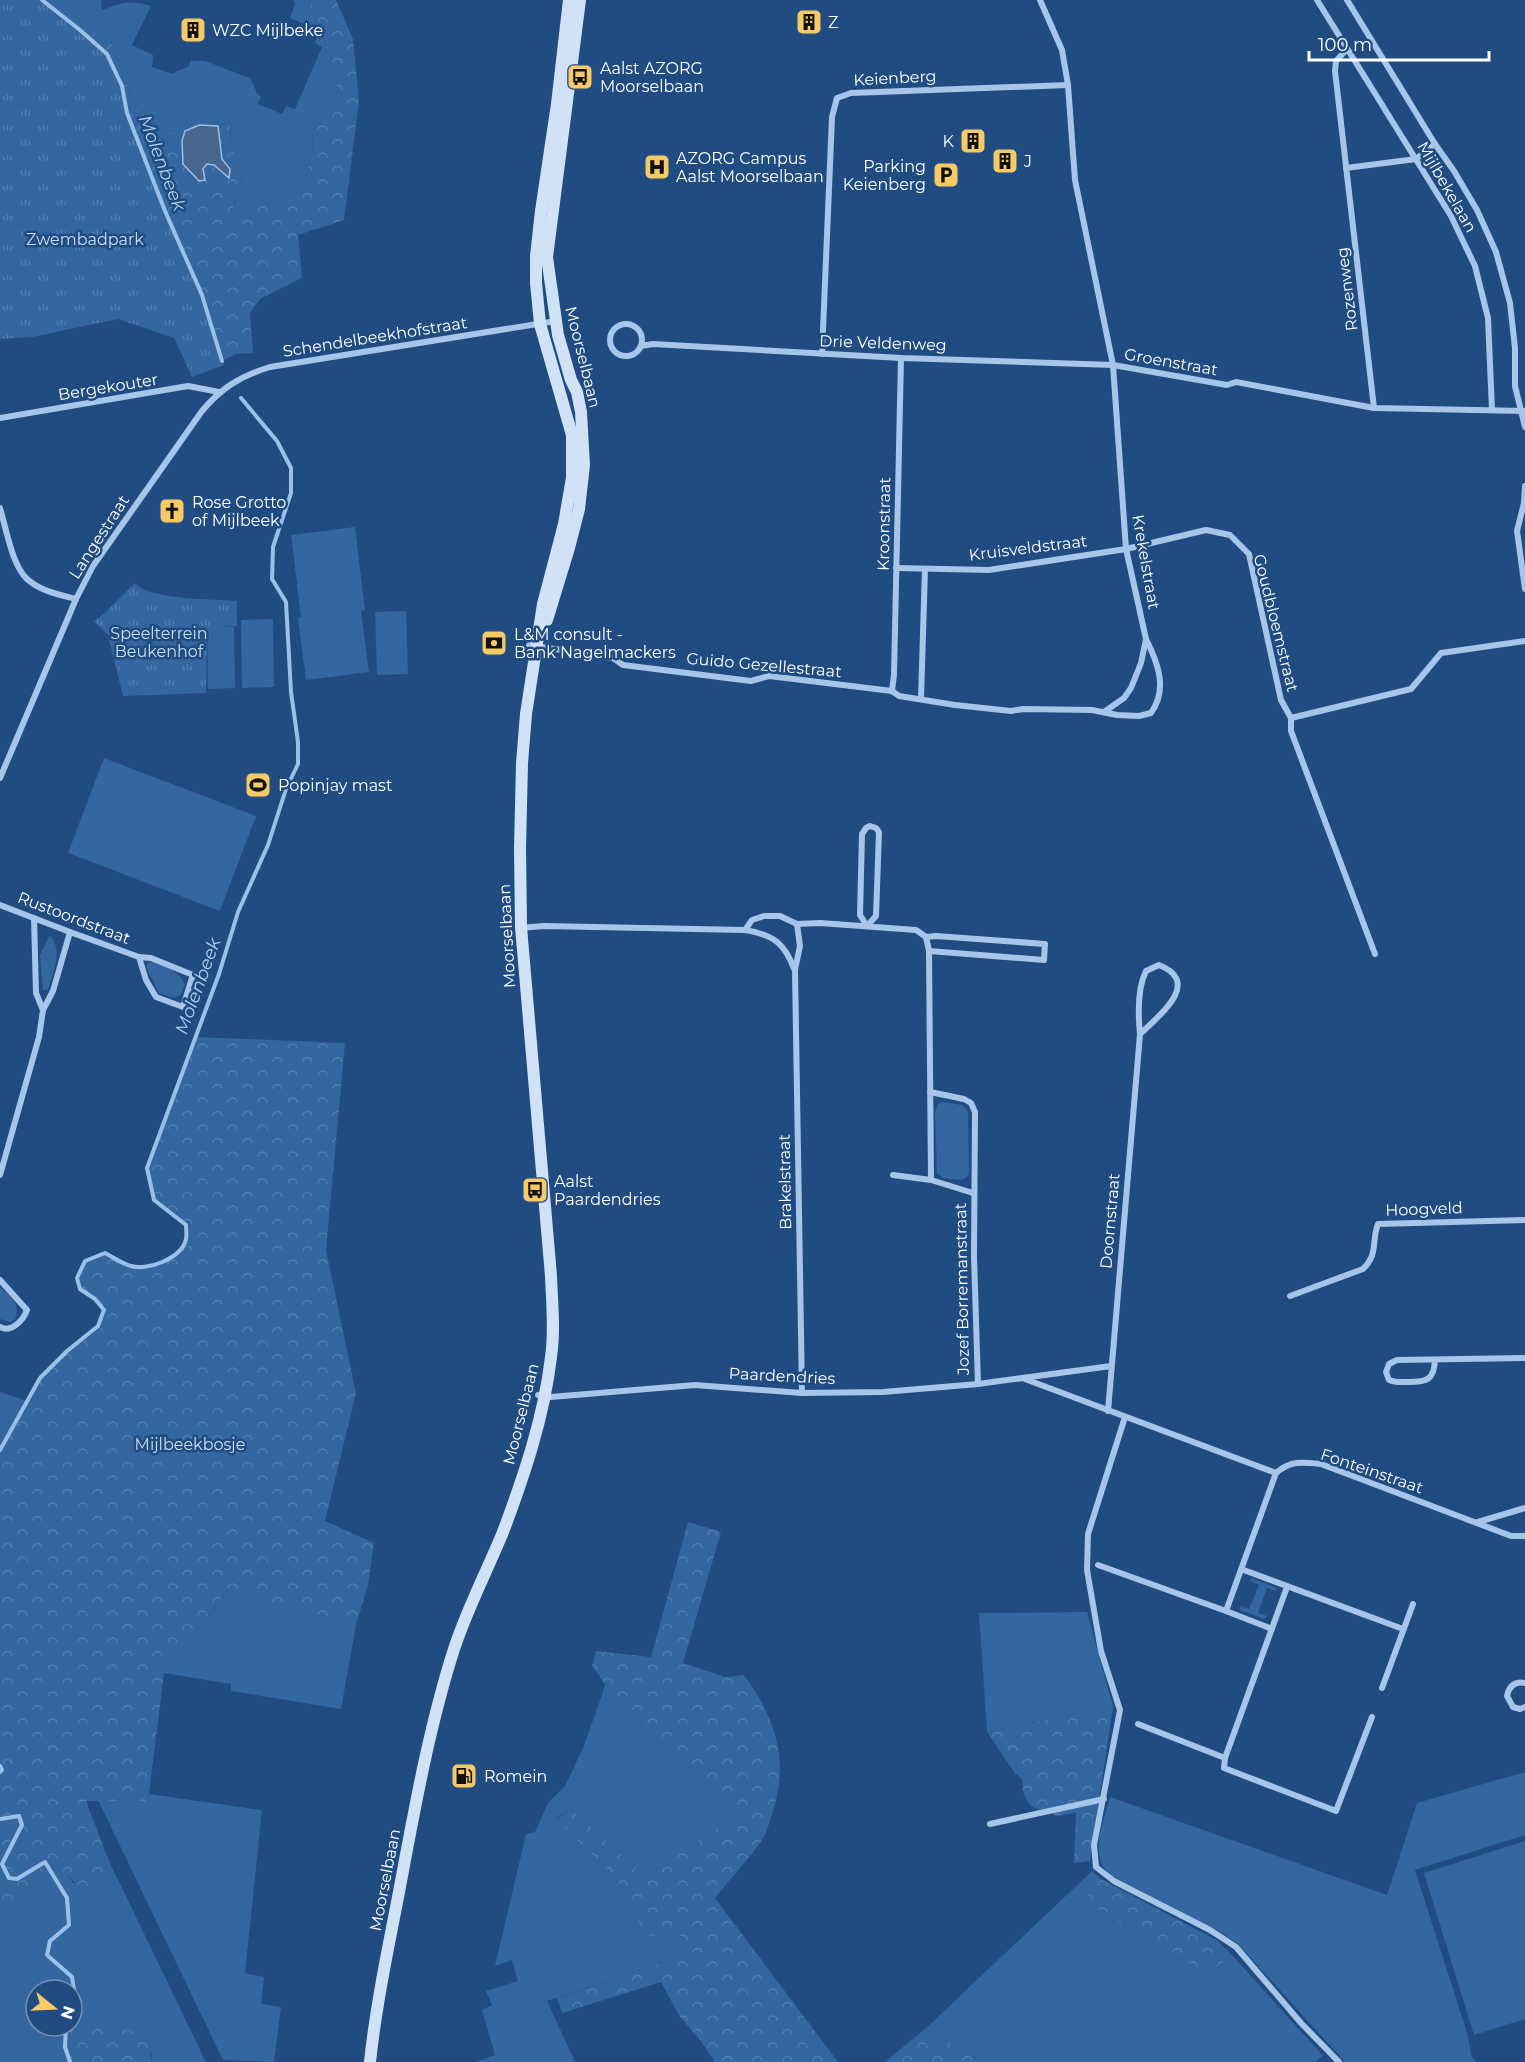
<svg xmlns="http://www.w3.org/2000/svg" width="1525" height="2062" font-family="Montserrat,sans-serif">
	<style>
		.grass { fill: #34669f; fill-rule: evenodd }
		.forest { fill: url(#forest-crowns) }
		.park { fill: url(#park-tufts) }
		.water { fill: #47678e; stroke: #9ac0e9; stroke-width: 1.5 }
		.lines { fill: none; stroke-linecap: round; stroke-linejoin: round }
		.stream { stroke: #9ac0e9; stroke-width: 4 }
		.minor { stroke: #a6c5e8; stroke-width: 6 }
		.secondary { stroke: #d1e2f7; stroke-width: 12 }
		.labels { text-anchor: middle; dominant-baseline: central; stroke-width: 5; stroke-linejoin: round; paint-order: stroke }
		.poi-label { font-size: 16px; fill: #fff; stroke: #204c81; text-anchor: start }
		.street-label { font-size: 16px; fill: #fff; stroke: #204c81 }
		.park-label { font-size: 16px; fill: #cadff6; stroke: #204c81 }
		.water-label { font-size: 18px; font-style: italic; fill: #b2cff0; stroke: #204c81 }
	</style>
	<defs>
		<pattern id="forest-crowns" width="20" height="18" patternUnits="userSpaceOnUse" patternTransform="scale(1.5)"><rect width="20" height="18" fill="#34669f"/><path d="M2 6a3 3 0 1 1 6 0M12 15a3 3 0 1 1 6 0" fill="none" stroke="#527dad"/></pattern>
		<pattern id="park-tufts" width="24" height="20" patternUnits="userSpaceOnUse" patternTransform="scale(1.5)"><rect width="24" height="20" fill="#34669f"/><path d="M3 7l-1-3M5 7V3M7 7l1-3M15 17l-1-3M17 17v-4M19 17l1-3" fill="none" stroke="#527dad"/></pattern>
	</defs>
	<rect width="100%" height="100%" fill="#204c81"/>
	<g class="grass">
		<path d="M42,0H101L102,10C123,2 130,0 151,6L132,45L153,55L152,67L172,74L182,69L188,67L191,61H205L250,78L257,93L261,96L258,104L282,114L286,106L295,109L322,47L315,43L317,34L315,29L290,18L295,4L294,0H308L333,63L338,90L330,109L313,132L312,155L300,193L235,216L233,206L241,190L242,169L231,145L230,123L221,126L199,125L185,131L161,130L132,100L110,38L80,30Z"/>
		<path d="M355,527L365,610L361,611L369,672L306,680L298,618L301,617L291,535Z"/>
		<path d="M406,611L408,674L377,675L375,612Z"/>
		<path d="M273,619L274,687L242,688L241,620Z"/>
		<path d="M207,627H234L235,688L208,689Z"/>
		<path d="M104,758L256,816L220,911L68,853Z"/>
		<path d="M50,935C63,950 54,970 49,987L47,990H43L40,955Z"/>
		<path d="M151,962C164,966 180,971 185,985L181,995L173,998L159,993L146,967L147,963Z"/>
		<path d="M944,1102L962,1105L968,1111L969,1172L968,1176L962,1180L943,1178L937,1173L935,1112L938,1104Z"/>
		<path d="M0,1287C11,1297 21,1304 15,1320L9,1322L0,1319Z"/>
		<path d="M0,1392L27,1401L0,1450Z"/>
		<path d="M1251,1578L1277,1588L1276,1591L1267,1588L1258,1613L1267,1616L1265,1619L1240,1610L1241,1606L1249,1609L1259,1585L1250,1581Z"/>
		<path d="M229,1589L356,1625L341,1709L231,1691V1684L164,1673Z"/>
		<path d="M1087,1612L1113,1706L987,1732L979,1613Z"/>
		<path d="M602,1695L743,1811L646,1877L570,1808L557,1819L608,1870L627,1896L644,1936L661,1934H678L685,1940L692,1953L547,2001L575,2062H476L495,2055L482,2010L492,2005L486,1991L518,1981L512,1960L495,1966L526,1834L535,1832L548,1803L565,1786L583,1748Z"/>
		<path d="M1525,1772V1835L1415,1870L1468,2036L1471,2055L1476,2062H1345L1237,1943L1222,1933L1112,1876C1087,1858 1104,1821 1110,1797L1387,1895L1417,1803Z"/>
		<path d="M149,1794L262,1810L245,1973L264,1977L261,2004L281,2007L274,2062L223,2060L98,1800L148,1801Z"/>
		<path d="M1525,1841V2019L1474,2035L1424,1873Z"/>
		<path d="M109,1861L206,2062H152L151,2052L65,2047L70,2062H0V1911C19,1911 45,1880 56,1864L65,1871L73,1883H99ZM36,1990H72V2026H36Z"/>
		<path d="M1092,1871L1101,1879L1085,1901L1209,1976L1231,1954L1323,2056L1315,2062H984L925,2029Z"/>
	</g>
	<g class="forest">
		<path d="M308,0H336L353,39L359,101L344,220L298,235L302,278L260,299L250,313L253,353L236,354L222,361L202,295L152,178L107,54L80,30L110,38L132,100L161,130L185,131L199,125L220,126L230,123L231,145L242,169L241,190L233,206L235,215L300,193L312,155L313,132L330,109L338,90L333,63Z"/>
		<path d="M196,1037L345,1043L326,1250L356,1393L325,1521L374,1543L368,1585L356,1625L228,1590L164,1673L148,1801H86L109,1861L99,1883L84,1891C73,1883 67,1872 56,1865C42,1883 26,1911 0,1911V1450L40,1378L67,1351L98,1326L104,1310L95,1299L80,1289L77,1278L85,1261L105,1253C113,1257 122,1264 131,1266C148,1271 182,1258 186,1239C187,1235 186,1229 186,1225L154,1200L147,1168Z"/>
		<path d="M688,1522L721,1532L683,1663L725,1677L744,1675C776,1718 790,1762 772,1814C769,1823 767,1833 762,1840C748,1861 730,1878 715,1898L838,2062H715L700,2040L680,2017L661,1982L562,2013L557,1998L691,1953L685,1940L678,1934H661L644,1937L627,1896L608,1870L557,1820L570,1808L646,1877L742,1811L602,1695L605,1684L592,1666L596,1651L651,1657Z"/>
		<path d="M1113,1706L1090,1861L1074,1863L1076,1813L1056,1816L1052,1813C1029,1809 1023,1802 1022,1779L1014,1772L987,1732Z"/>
		<path d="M1101,1879L1218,1941L1231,1954L1209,1976L1084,1901Z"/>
		<path d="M77,2021L146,2033L152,2062H70L65,2047L66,2032Z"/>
		<path d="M925,2029L984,2062H885Z"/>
	</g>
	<g class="park">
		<path d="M0,0H42L80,30L107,54L122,86L127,113L165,211L202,295L224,365L192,377L174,338L118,319L32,337L0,339Z"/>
		<path d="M135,583C148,600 215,599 237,601V626L207,628L206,693L123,696L108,635L94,621C101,619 126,591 135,583Z"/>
	</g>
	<path class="water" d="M199,125L218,126L222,159L230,169L229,178L214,165L207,164L203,169L205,180L199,181L183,164L182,141L185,131Z"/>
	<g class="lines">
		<g class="stream">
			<path d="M42,0L80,30L107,54L122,86L127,113L165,211L202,295L222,361"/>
			<path d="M0,1450L40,1378L67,1351L98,1326L104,1310L95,1299L80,1289L77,1278L85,1261L105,1253C113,1257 122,1264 131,1266C148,1271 182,1258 186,1239C187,1235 186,1229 186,1225L154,1200L147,1168L219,974L238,912L268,845L286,789L298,764V742L291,692L286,602L272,579L273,547L291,493V468L277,441L241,398"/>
			<path d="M0,1766L2,1770L0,1772"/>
			<path d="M0,1819L19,1816L22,1825L2,1864L9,1878L17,1879L45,1862L67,1898L69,1925L50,1941L47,1955L72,1977L75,1996L72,2001"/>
			<path d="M66,2026L65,2047L70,2062"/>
		</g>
		<g class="minor">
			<path d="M1040,0L1062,50L1068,85L1075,180L1113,365L1227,385L1236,382L1374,408L1525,411"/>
			<path d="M1317,0L1451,216L1475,266L1488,318L1492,410"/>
			<path d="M1347,0L1435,144L1454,171L1477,210L1496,252L1510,303L1515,348V386L1525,427"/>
			<path d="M1347,49L1336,61L1335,71L1374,408"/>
			<path d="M1346,168L1416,159L1435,144"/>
			<circle cx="626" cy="340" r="16"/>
			<path d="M641,346L653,344L901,358L1113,365L1126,549L1146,639L1141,663L1131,688L1124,698L1104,712"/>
			<path d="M822,354L832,117L837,98L851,93L1068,85"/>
			<path d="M0,418L188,386L219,392"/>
			<path d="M1525,486L1524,503L1517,531L1525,589"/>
			<path d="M0,508C6,528 12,565 27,579C40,591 60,595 76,599"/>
			<path d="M896,568L989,570L1126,549L1206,530L1230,535L1249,554L1281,700L1291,718V731L1375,954"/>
			<path d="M529,645L613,658L623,665L751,681L769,676L892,691L899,696L955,705L1011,711L1023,709L1092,710L1117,715L1139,716L1151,713C1168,689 1158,663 1146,639"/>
			<path d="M892,691L894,675L901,358"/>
			<path d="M921,698L925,569"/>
			<path d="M1291,718L1411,689L1441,653L1525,641"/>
			<path d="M0,778L76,599L93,566L202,411C222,387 241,376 270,367L556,321"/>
			<path d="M870,826L876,828L879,832L876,916L867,926L860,915L862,834L866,828Z"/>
			<path d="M0,905L70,932L139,957L151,958L193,975L183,1007L156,997L146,980L139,957"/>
			<path d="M34,918L36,993L43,1010"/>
			<path d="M519,928L544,926L745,930C775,935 785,944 795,971L802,1393"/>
			<path d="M745,930L752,920L764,916H780L797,924L820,923L916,930L926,937L929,951L931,1180L973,1193"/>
			<path d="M926,937L936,936L1045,944L1044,960L929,951"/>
			<path d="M1159,965C1203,982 1158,1017 1140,1034C1138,1014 1137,989 1146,971Z"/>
			<path d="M795,970L800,946L797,924"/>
			<path d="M930,1092L964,1099L971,1103L975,1112L974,1256L978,1384"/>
			<path d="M0,1175L39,1037L43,1010L53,991L70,932"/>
			<path d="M893,1175L931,1180"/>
			<path d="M0,1280L27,1310C23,1321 11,1333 0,1327"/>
			<path d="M1290,1296L1363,1269C1379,1253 1371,1242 1378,1224L1525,1220"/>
			<path d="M1435,1360C1434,1380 1427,1382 1409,1382C1401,1382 1396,1383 1389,1380L1386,1372L1389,1364L1397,1360L1525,1358"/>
			<path d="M1025,1379L1276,1473C1291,1460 1303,1462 1321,1464L1511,1536H1525"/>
			<path d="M538,1395L551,1397L695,1385L802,1393L883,1392L978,1384L1111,1366"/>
			<path d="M1108,1411L1140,1034"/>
			<path d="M1125,1417L1088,1534L1087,1570L1101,1651L1120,1710L1094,1845L1096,1867L1114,1881L1210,1930L1236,1947L1301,2023L1339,2062"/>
			<path d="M1478,1522L1525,1508"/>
			<path d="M1098,1565L1226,1611L1276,1473"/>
			<path d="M1241,1569L1403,1629"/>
			<path d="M1226,1611L1272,1629"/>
			<path d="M1525,1683C1515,1681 1509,1686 1507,1696L1513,1707L1520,1709L1525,1707"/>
			<path d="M1382,1688L1413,1604"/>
			<path d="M1138,1724L1225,1758L1224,1768L1336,1811L1372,1717"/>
			<path d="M1225,1758L1287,1587"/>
			<path d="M990,1824L1104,1799"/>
		</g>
		<g class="secondary">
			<path d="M547,620L569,548L579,509L584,465L581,412L577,392L571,380L558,335L547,257L580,0"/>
			<path d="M370,2062C376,2005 388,1949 399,1892C414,1812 429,1727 454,1649C467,1609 487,1571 503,1532C524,1476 544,1417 551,1357C555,1331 552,1303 551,1276L521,927L520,848L522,763L526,714L543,604L564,524L572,478V435L540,324L536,283V256L541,211L557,104L569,0"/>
		</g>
	</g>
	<defs>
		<g id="building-square" transform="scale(1.35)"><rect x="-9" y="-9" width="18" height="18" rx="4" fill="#f5ca67" stroke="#204c81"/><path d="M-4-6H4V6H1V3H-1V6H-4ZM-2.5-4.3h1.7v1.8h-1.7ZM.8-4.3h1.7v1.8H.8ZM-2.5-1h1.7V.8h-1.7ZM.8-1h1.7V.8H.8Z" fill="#111"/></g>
		<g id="bus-square" transform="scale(1.35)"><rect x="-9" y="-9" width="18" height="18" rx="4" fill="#f5ca67" stroke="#204c81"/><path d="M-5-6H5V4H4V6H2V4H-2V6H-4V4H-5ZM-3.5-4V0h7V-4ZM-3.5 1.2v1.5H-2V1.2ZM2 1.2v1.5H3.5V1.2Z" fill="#111"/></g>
		<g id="hospital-square" transform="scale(1.35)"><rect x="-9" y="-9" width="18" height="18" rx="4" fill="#f5ca67" stroke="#204c81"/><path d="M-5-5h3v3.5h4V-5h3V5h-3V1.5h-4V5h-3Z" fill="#111"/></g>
		<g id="parking-square" transform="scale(1.35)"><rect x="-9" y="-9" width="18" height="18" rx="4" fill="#f5ca67" stroke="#204c81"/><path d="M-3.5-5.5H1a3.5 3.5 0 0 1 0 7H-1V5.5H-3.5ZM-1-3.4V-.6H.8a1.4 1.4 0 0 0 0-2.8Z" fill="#111"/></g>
		<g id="church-square" transform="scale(1.35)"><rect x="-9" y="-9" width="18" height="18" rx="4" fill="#f5ca67" stroke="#204c81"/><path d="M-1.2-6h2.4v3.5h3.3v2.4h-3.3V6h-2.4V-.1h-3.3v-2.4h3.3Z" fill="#111"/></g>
		<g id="bank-square" transform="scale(1.35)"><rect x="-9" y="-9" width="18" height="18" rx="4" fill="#f5ca67" stroke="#204c81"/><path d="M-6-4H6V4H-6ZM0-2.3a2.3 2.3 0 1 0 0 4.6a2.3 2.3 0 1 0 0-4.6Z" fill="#111"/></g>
		<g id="stadium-square" transform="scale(1.35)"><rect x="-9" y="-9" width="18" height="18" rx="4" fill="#f5ca67" stroke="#204c81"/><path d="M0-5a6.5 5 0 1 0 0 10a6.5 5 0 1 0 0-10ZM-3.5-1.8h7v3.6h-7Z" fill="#111"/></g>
		<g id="fuel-square" transform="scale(1.35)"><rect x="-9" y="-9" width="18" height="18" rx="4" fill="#f5ca67" stroke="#204c81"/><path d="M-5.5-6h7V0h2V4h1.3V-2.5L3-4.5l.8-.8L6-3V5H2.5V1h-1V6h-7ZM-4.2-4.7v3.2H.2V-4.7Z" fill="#111"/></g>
	</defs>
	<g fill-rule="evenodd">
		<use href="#building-square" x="809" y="22"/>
		<use href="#building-square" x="193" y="30"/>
		<use href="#bus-square" x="580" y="77"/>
		<use href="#building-square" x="973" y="141"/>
		<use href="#building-square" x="1005" y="161"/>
		<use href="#hospital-square" x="657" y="167"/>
		<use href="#parking-square" x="946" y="175"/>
		<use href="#church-square" x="172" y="511"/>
		<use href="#bank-square" x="494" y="643"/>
		<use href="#stadium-square" x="258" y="785"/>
		<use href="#bus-square" x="535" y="1190"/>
		<use href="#fuel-square" x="464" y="1776"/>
	</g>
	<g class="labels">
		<g class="poi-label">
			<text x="828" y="22">Z</text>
			<text x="212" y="30">WZC Mijlbeke</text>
			<text x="600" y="68">Aalst AZORG<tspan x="600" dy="18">Moorselbaan</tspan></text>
			<text x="954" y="141" text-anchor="end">K</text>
			<text x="676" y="158">AZORG Campus<tspan x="676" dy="18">Aalst Moorselbaan</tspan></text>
			<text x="1024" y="161">J</text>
			<text x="926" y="166" text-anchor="end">Parking<tspan x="926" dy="18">Keienberg</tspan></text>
			<text x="192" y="502">Rose Grotto<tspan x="192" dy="18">of Mijlbeek</tspan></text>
			<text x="514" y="634">L&amp;M consult -<tspan x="514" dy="18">Bank Nagelmackers</tspan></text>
			<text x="278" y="785">Popinjay mast</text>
			<text x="554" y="1181">Aalst<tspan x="554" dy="18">Paardendries</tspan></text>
			<text x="484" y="1776">Romein</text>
		</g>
		<g class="street-label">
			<text transform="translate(895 78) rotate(-3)">Keienberg</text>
			<text transform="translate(1447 187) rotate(60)">Mijlbekelaan</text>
			<text transform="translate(1347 289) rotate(-97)">Rozenweg</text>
			<text transform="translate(375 337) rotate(-9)">Schendelbeekhofstraat</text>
			<text transform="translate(883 343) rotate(2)">Drie Veldenweg</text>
			<text transform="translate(583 357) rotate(76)">Moorselbaan</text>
			<text transform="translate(1171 362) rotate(10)">Groenstraat</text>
			<text transform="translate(108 387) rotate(-9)">Bergekouter</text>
			<text transform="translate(884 524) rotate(-89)">Kroonstraat</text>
			<text transform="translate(99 537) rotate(-57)">Langestraat</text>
			<text transform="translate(1028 548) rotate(-7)">Kruisveldstraat</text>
			<text transform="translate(1146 562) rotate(80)">Krekelstraat</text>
			<text transform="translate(1276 623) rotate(76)">Goudbloemstraat</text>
			<text transform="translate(764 665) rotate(5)">Guido Gezellestraat</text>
			<text transform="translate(74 918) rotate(21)">Rustoordstraat</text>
			<text transform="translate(507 936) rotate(-93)">Moorselbaan</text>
			<text transform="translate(785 1182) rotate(-91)">Brakelstraat</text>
			<text transform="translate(1424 1209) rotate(-2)">Hoogveld</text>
			<text transform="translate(1110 1221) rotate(-85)">Doornstraat</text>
			<text transform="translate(962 1289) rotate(-91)">Jozef Borremanstraat</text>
			<text transform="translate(782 1376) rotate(3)">Paardendries</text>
			<text transform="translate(521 1414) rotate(-76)">Moorselbaan</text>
			<text transform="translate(1372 1471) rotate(19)">Fonteinstraat</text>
			<text transform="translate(385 1880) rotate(-79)">Moorselbaan</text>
		</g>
		<g class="park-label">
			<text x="85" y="239">Zwembadpark</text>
			<text x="159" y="633">Speelterrein<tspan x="159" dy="18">Beukenhof</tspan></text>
			<text x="190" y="1444">Mijlbeekbosje</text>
		</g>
		<g class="water-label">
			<text transform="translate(162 163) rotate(69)">Molenbeek</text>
			<text transform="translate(198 986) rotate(-70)">Molenbeek</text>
		</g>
	</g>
	<g transform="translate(54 2008) rotate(108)"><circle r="28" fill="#204c81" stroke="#7994b3" stroke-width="1.5"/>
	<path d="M0-4.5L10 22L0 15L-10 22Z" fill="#f5ca67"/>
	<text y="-9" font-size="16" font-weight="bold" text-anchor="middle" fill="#ffffff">N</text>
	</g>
	<path d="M1309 51v9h180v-9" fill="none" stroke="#ffffff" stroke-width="3"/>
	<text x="1318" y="51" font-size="18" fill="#ffffff" stroke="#204c81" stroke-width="4.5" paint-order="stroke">100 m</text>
</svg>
